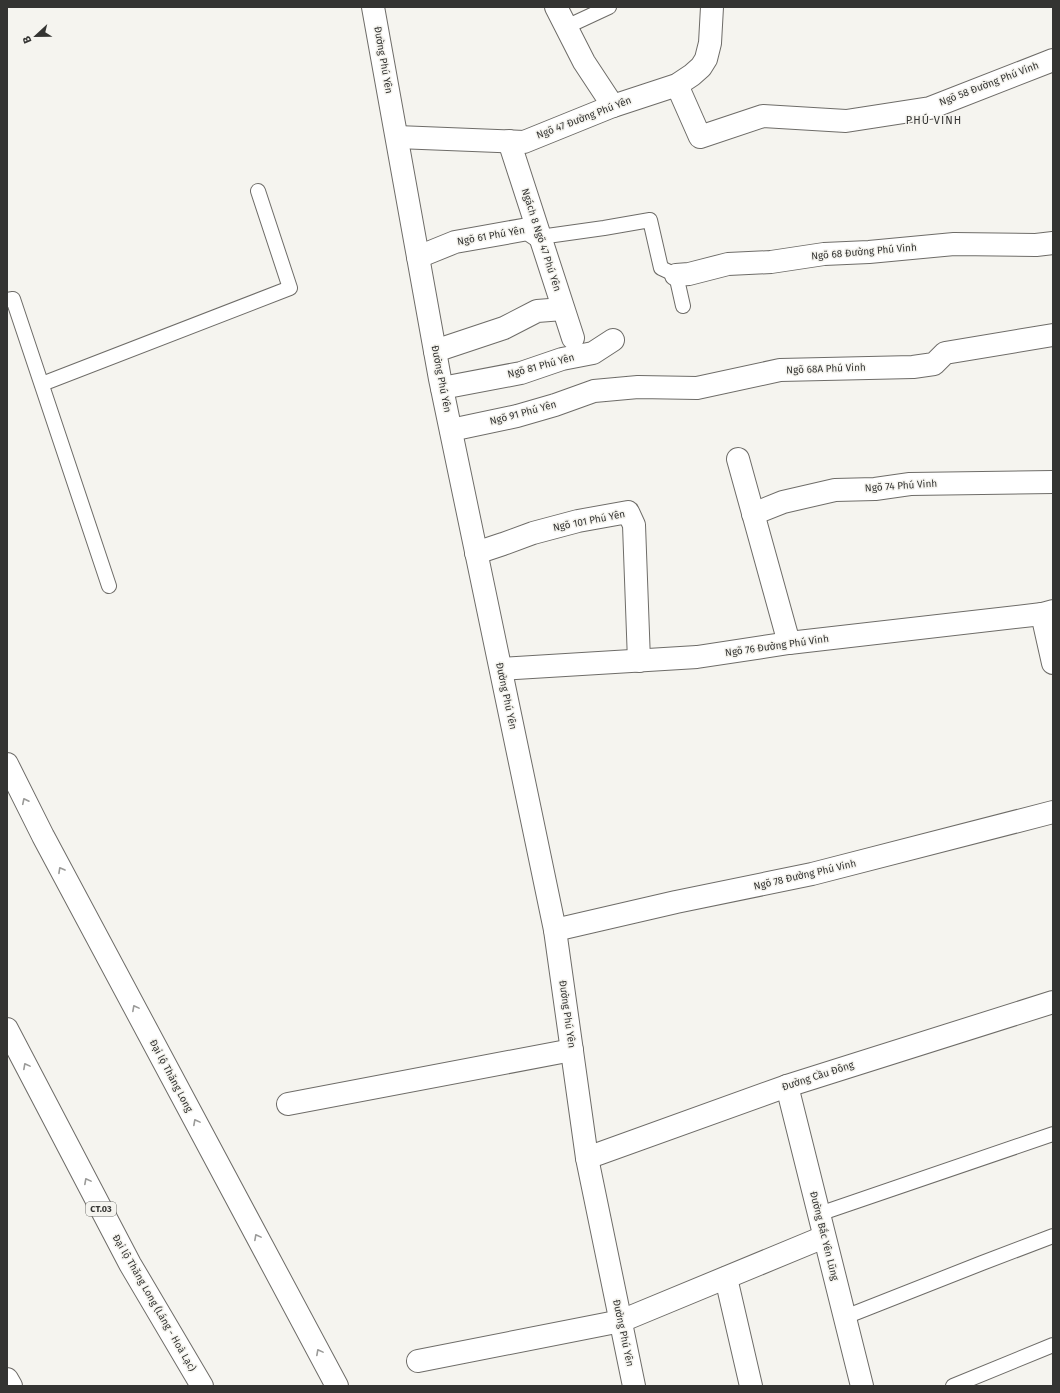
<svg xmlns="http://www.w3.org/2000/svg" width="1060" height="1393" font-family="'Fira Sans',sans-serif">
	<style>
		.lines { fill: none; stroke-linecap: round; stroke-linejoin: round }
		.service-casing { stroke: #6e6c68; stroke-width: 16 }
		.minor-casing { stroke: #6e6c68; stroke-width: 24 }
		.primary-casing { stroke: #6e6c68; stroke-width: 24 }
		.motorway-casing { stroke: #6e6c68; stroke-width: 24 }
		.service { stroke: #fff; stroke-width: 14 }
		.minor { stroke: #fff; stroke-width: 22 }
		.primary { stroke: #fff; stroke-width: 22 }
		.motorway { stroke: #fff; stroke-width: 22 }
		.oneway { stroke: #9a9a98 }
		.labels { text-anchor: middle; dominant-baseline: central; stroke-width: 3; stroke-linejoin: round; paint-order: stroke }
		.shield { fill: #f5f4ef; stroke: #6e6e6b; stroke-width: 1 }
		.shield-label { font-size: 9px; font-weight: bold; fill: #343432 }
		.street-label { font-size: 10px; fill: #343432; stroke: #f5f4ef }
		.neighbourhood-label { font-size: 11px; letter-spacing: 1px; fill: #343432; stroke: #f5f4ef }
	</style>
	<rect width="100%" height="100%" fill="#f5f4ef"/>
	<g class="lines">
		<g class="service-casing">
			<g id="service">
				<path d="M566,27L609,7"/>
				<path d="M540,237L604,228L650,220L661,268L676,275L683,306"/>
				<path d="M7,300L13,299L109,586"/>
				<path d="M42,384L290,288L258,191"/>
				<path d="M819,1214L1053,1134"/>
				<path d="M845,1317L982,1263L1053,1236"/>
				<path d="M953,1386L1053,1345"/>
			</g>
		</g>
		<g class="minor-casing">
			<g id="minor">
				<path d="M373,7L440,379L555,930L587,1158L634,1386"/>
				<path d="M556,7L584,62L613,106"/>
				<path d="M677,85L700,137L763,116L846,121L930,108L1053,60"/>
				<path d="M397,137L524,142L613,106L677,85L692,75L701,67L706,59L710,43L712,7"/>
				<path d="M509,141L573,338"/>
				<path d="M418,257L455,242L528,229L540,237"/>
				<path d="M676,275L689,274L728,264L771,262L824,254L869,252L954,244L1036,245L1053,243"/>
				<path d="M435,351L504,328L537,311L563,309"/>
				<path d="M442,388L521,373L562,359L593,353L613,340"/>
				<path d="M451,430L517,416L555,405L594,391L638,387L697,388L780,370L913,367L934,364L945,353L1053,335"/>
				<path d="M738,459L789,643"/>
				<path d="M753,514L783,502L835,490L875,489L910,484L1053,482"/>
				<path d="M476,553L503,544L533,533L578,521L628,512L634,525L639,661"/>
				<path d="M1042,614L1053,663"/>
				<path d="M501,669L697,657L789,643L1042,614L1053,611"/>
				<path d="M555,930L676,902L812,874L1053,812"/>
				<path d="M787,1086L862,1386"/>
				<path d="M288,1104L572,1050"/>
				<path d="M587,1158L787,1086L1053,1002"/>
				<path d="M726,1278L751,1386"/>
				<path d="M418,1361L621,1321L824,1237"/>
			</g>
		</g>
		<g class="primary-casing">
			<path id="primary" d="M7,764L43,836L337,1386"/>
		</g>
		<g class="motorway-casing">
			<g id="motorway">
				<path d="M7,1029L130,1264L202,1386"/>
				<path d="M7,1379L11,1386"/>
			</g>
		</g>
		<use href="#service" class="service"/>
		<use href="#minor" class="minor"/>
		<use href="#primary" class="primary"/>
		<use href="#motorway" class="motorway"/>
	</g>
	<defs><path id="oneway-chevron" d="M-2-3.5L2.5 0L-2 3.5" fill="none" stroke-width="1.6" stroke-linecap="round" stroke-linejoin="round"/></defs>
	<g class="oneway">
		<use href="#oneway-chevron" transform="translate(25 801) rotate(-116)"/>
		<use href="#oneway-chevron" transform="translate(61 870) rotate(-119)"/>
		<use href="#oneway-chevron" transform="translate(135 1008) rotate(-118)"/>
		<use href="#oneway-chevron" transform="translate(26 1066) rotate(-118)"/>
		<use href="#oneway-chevron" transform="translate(196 1122) rotate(-118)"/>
		<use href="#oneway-chevron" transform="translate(87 1181) rotate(-118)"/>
		<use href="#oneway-chevron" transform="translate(257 1237) rotate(-118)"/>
		<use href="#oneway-chevron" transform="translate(319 1352) rotate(-118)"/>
	</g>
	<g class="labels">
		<rect class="shield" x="86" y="1202" width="30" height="14" rx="3"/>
		<g class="shield-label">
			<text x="101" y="1209">CT.03</text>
		</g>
		<g class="street-label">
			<text transform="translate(383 60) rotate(80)">Đường Phú Yên</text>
			<text transform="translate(989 84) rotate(-21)">Ngõ 58 Đường Phú Vinh</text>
			<text transform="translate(584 118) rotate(-21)">Ngõ 47 Đường Phú Yên</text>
			<text transform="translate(491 236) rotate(-10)">Ngõ 61 Phú Yên</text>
			<text transform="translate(541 240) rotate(72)">Ngách 8 Ngõ 47 Phú Yên</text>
			<text transform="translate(864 252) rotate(-5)">Ngõ 68 Đường Phú Vinh</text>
			<text transform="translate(541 366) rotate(-15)">Ngõ 81 Phú Yên</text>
			<text transform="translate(826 369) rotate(-2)">Ngõ 68A Phú Vinh</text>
			<text transform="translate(441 379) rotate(79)">Đường Phú Yên</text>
			<text transform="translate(523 413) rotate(-15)">Ngõ 91 Phú Yên</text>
			<text transform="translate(901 486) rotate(-4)">Ngõ 74 Phú Vinh</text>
			<text transform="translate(589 521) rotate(-11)">Ngõ 101 Phú Yên</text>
			<text transform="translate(777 646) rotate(-8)">Ngõ 76 Đường Phú Vinh</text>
			<text transform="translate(506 696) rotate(78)">Đường Phú Yên</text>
			<text transform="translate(805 875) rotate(-13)">Ngõ 78 Đường Phú Vinh</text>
			<text transform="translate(567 1014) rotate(82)">Đường Phú Yên</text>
			<text transform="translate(171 1076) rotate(62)">Đại lộ Thăng Long</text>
			<text transform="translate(818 1076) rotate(-18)">Đường Cầu Đông</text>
			<text transform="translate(824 1236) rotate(76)">Đường Bắc Yên Lũng</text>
			<text transform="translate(154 1303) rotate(60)">Đại lộ Thăng Long (Láng - Hoà Lạc)</text>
			<text transform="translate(623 1333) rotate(78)">Đường Phú Yên</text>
		</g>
		<g class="neighbourhood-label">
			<text x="934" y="120">PHÚ VINH</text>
		</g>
	</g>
	<rect width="1060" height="1393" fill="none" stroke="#343432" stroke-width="16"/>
	<g transform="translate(36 36) rotate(248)" stroke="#f5f4ef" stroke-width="3" paint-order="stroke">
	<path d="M0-3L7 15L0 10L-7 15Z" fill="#343432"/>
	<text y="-6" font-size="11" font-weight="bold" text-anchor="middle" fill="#343432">B</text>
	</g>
</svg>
